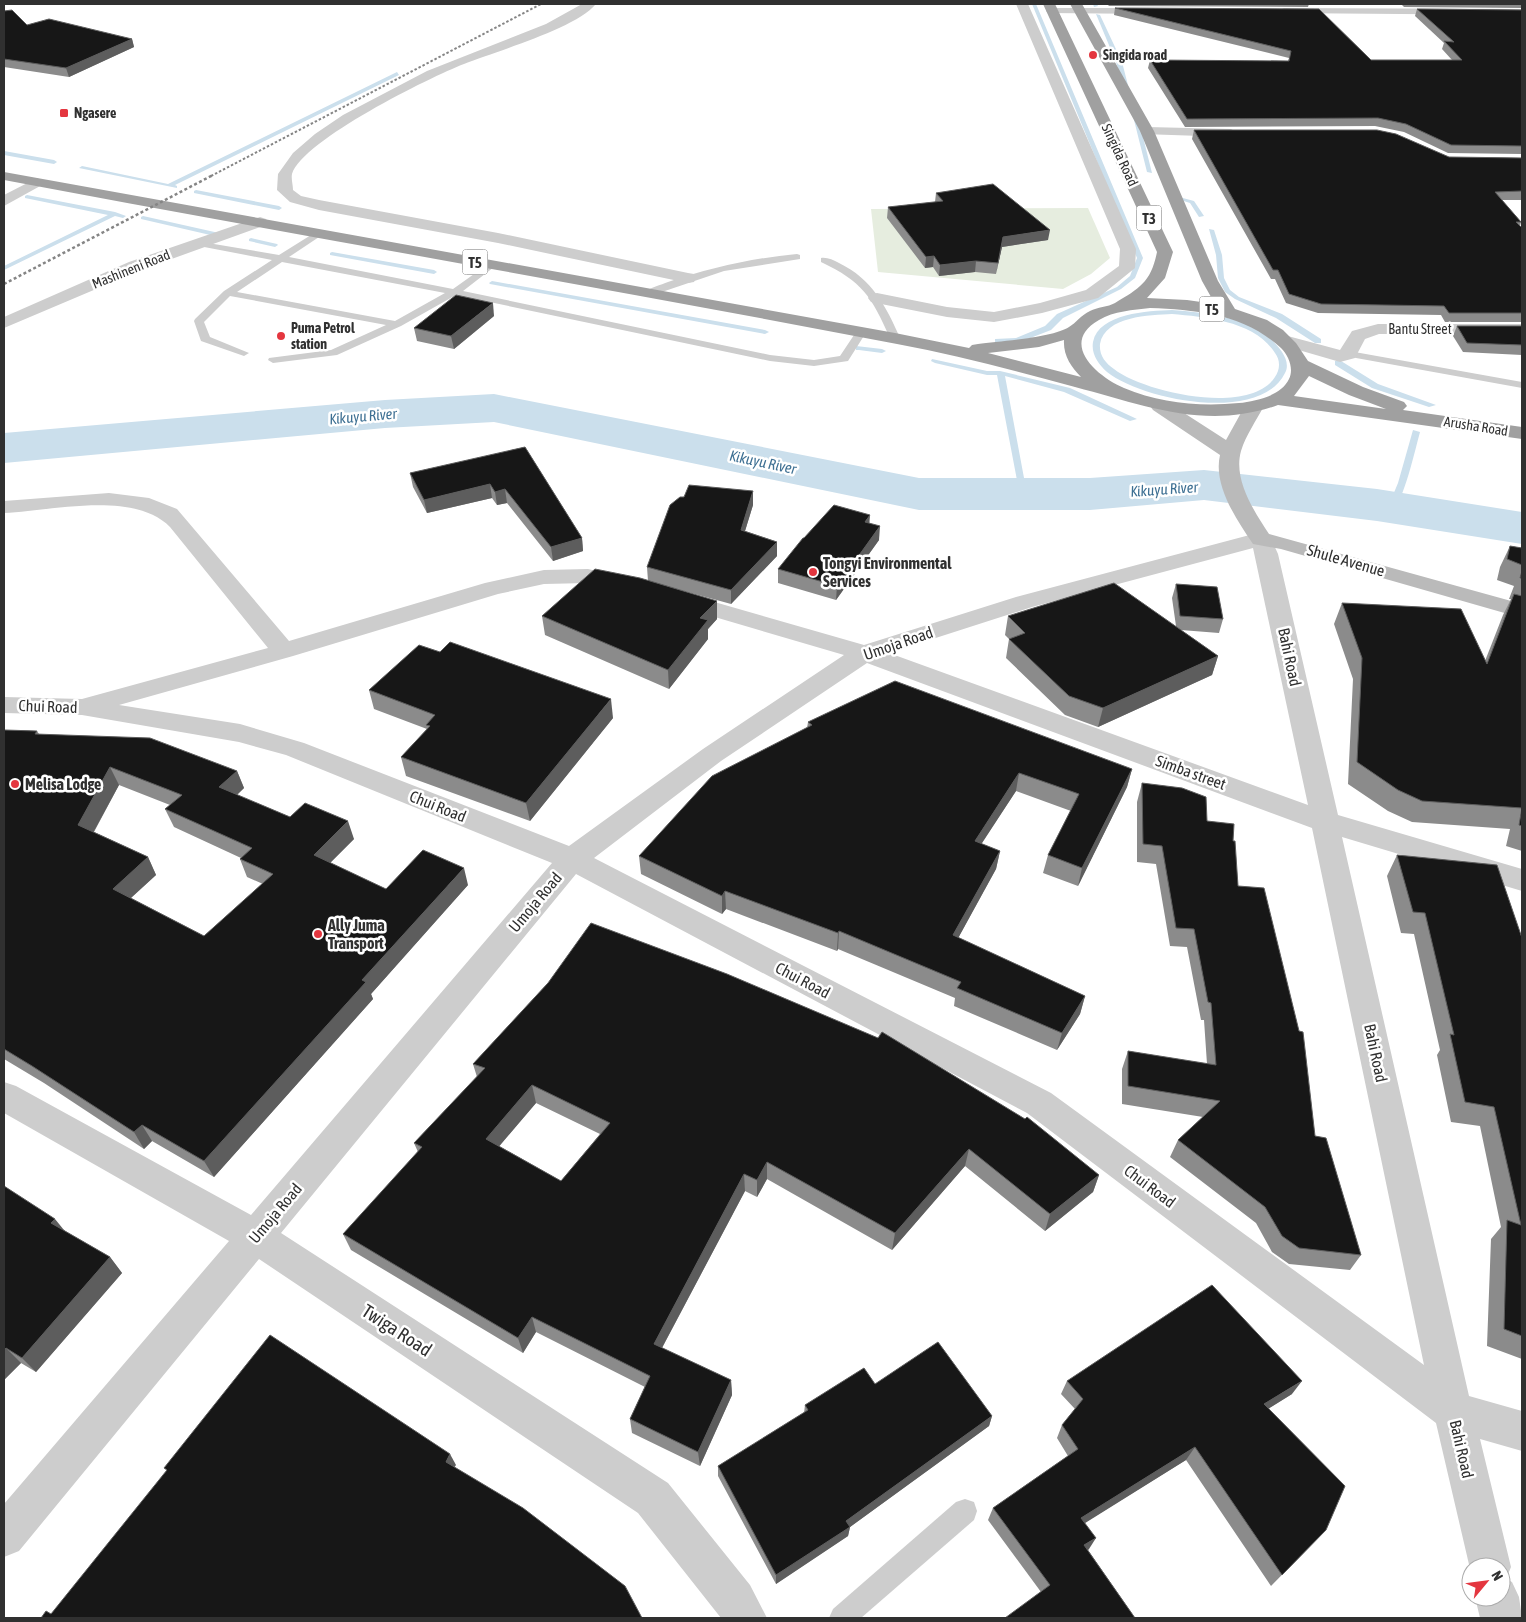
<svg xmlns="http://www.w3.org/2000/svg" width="1526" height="1622" font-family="'Asap Condensed',sans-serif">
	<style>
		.green { fill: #e6eddf }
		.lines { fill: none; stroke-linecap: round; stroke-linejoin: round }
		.stream { fill: #cbdfec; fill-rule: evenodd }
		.river { fill: #cbdfec; fill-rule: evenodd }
		.service { fill: #cdcdcd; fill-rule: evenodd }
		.minor { fill: #cdcdcd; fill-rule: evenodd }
		.secondary { fill: #bababa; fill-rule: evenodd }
		.trunk { fill: #a0a0a0; fill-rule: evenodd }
		.rail-far1 { stroke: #858585; stroke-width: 2; stroke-dasharray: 2.5 2; stroke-linecap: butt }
		.rail { stroke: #858585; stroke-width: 2.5; stroke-dasharray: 3 2.5; stroke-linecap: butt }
		.wall { fill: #8b8b8b; fill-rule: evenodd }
		.shaded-wall { fill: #5d5d5d }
		.building { fill: #171717; stroke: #5d5d5d; fill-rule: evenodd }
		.poi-dot { fill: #e4363f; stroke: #fff; stroke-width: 2 }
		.labels { text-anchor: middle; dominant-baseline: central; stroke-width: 5; stroke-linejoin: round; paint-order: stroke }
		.far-poi-label { font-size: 14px; font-weight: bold; fill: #303030; stroke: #fff; text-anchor: start }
		.far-street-label { font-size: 14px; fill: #303030; stroke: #fff }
		.shield { fill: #fff; stroke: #6e6e6e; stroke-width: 1 }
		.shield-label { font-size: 15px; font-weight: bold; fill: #303030 }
		.far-water-label { font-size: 15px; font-style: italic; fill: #3e7093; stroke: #fff }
		.street-label { font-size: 16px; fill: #303030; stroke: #fff }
		.poi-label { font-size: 16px; font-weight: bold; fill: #303030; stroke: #fff; text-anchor: start }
		.near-street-label { font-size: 19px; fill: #303030; stroke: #fff }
	</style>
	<rect width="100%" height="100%" fill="#fff"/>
	<path class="green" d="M1088,208L1110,258L1091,274L1063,289L878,272L871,209Z"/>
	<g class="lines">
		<g class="stream">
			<path d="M1032,4H1036L1143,258L1135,278L1121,289L1063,318L1051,330L1020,342L998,343H995V339L1016,338L1045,326L1057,314L1117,287L1130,276L1137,258Z"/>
			<path d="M1093,4H1097L1098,6L1094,7Z"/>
			<path d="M1096,14L1100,15L1122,62L1130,93L1125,92L1116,62Z"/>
			<path d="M397,72L399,75L175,185L177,186V188L79,168L82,166L168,184Z"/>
			<path d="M1132,112L1137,113L1152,173L1147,172Z"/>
			<path d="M4,151L54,160L57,162L54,164L4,155Z"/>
			<path d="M196,190L279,206L282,208L279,210L194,193V191Z"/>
			<path d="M1168,194L1194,201L1204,216L1199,217L1190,203L1168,196Z"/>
			<path d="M27,195L115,212L126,216L123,218L115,216L4,270V266L108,215L25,198V196Z"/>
			<path d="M143,216L219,233L222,235L219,237L141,219V217Z"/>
			<path d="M1209,229L1214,230L1222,255L1224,278L1230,290L1239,297L1282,314L1321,339V343H1315L1276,318L1235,299L1225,292L1218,278L1216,255Z"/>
			<path d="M251,238L277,244L278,245L275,247L249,241V239Z"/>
			<path d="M332,252L434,270L437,272L434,274L330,255V253Z"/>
			<path d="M492,281L765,330L769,332L765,334L490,284L489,283Z"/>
			<path d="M1172,310C1210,313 1259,318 1282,352C1286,358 1289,366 1285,373C1260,424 1142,400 1107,372C1098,364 1091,354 1093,342C1099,313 1148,311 1172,310ZM1172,314C1206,317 1255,321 1275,353C1279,358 1280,365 1278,371C1260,419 1144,393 1114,369C1105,363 1099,355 1100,344C1105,316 1150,315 1172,314Z"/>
			<path d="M856,346L882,349L886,351L882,353L859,350H856Z"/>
			<path d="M932,359L987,371H1000L1070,388L1137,419L1130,421L1064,392L1005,376L1027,494L1026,496H1020L997,375H987L935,363L931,361Z"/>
			<path d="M1335,361H1341L1378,384L1436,405L1429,407L1372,388L1335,365Z"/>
			<path d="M1413,430L1420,432C1416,446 1403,505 1392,510L1389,509L1388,507L1398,483Z"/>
		</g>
		<path class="river" d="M494,394L919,478H1090L1204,470L1377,489L1522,512V544L1377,521L1204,500L1090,510H919L494,422L385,428L4,463V433L385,400Z"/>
		<g class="service">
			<path d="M319,230L322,231V235L289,257L453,289L491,262L494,263V267L463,291L770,355L814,360L840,356L858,329H866L867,331L848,361L814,366L770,361L456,295L401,326L337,355L273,363L268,360L269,358L331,350L386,325L230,296L204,322L210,337L249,353L244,356L201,341L194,321L195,319L224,291L272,260L199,246L196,245V241L279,255ZM282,262L445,293L395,321L237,292Z"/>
			<path d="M797,254L800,255V259L724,271L653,295L644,293C650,287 661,285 668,282C710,268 753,258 797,254Z"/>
			<path d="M821,258C827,257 833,260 839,263C872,279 886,306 900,338L899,340L895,341L890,338C871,296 863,282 821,262Z"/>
			<path d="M1349,351L1522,382V388L1345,356V352Z"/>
			<path d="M965,1499L974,1502L977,1511L974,1520L861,1618H829L833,1609L956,1502Z"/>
		</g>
		<g class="minor">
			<path d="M582,4H596C575,29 496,51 464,64C430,77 303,140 292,174C291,179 293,185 293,190L301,196L319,200L498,233L688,273L694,274L696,278L694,282L688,283L498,243L319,210L290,202L277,190L278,174L293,153L315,134L343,115L427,71L546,24Z"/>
			<path d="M1016,4H1028L1136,249L1135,268L1098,298L1042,313L994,322L947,317L871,302L868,298L871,294L877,293L947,307L994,312L1040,303L1086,290L1119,266L1120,249Z"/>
			<path d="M1052,8H1153L1159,11L1153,14L1048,13L1046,11Z"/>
			<path d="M1284,8L1522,9V15L1280,13L1278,11Z"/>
			<path d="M1147,127L1231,129L1238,133L1231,137L1142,134L1140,131L1142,128Z"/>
			<path d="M37,178L44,182L42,185L4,206V195Z"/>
			<path d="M260,217L266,219L268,222L266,225L141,270L4,328V317L129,262Z"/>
			<path d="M1378,324H1522V334H1379L1365,339L1355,358L1340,362L1278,344L1275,340L1278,336L1284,335L1340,350L1352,331Z"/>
			<path d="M109,493L149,498L177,509L289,641L485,583L544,570L588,569L632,579L635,584L632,589L624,591L588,583L544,584L498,594L293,656L119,705L240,724L304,743L569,846L703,749L844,655L674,605L670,600L674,595L682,593L690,595L864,645L1016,597L1261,532L1269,534L1278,554L1338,815L1522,869V891L1342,837L1469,1396L1522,1411V1451L1480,1439L1511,1567L1506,1579L1512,1582L1519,1597L1522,1618H1480L1475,1597H1501V1567H1471V1573L1436,1423L1027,1113L576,874L281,1233L668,1483L750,1585L767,1618H721L638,1513L259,1259L19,1551L4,1557V1504L229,1241L4,1113V1082L16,1086L251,1215L552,863L286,755L239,742L82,715L4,713V697L82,699L268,648L170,527C134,490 51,511 4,513V501ZM1253,548L1308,805L889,653L1032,607ZM867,663L1312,828L1424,1365L1051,1093L594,858L721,761Z"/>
		</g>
		<path class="secondary" d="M1160,400L1167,402L1226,440L1247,402H1261L1264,406C1256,421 1246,435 1241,451C1233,480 1254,511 1269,534L1522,604V618L1281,549L1253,544C1236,519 1213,485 1220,455L1153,410L1150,406L1153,402Z"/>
		<path class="trunk" d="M1043,4H1055L1173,252L1165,278L1147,298L1187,300L1215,304L1202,281L1140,131L1070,4H1082L1154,131L1218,281L1235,309L1267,320L1283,330L1296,343L1308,361L1363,387L1404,402L1407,406L1403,410L1522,427V439L1278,405C1206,431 1144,405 1075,387C1015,371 957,355 897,344C600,287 301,236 4,180V172L895,333L969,348L972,345L978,344C1000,341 1052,338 1069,327C1076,323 1081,315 1090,311C1097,307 1108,307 1115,303C1140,288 1151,282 1157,252ZM1150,308C1198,310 1244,314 1281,348C1289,356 1294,369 1289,379C1281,396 1256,401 1239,403C1200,407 1160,403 1124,388C1096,376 1059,343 1099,320C1114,311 1133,310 1150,308ZM1064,340C1063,355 1071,367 1081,377L988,353L1039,347ZM1309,376L1349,395L1386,409L1294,396Z"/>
		<path class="rail-far1" d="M211,176L541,4"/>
		<path class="rail" d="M4,284L213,175"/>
	</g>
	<g class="wall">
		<path d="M1107,4H1309L1308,7L1109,6Z"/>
		<path d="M1401,4H1522V8L1404,7Z"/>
		<path d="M1115,8L1371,60H1452L1442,49L1444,43L1415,16L1417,9L1522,10V155V154L1448,153L1404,132L1375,126L1185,127L1148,68L1150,60L1288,61L1289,58L1114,15Z"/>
		<path d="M4,11L27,25L132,39L134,47L69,77L4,67Z"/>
		<path d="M1194,130L1449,157L1522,158V200H1502L1521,222L1520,226L1522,228V322H1445L1441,315L1318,313L1286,303L1275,279H1271L1192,139Z"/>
		<path d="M936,193L1048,240L1002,247L996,274L975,272L939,276L933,267L925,268L887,218L888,207L935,202Z"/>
		<path d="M494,316L454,349L417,341L414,328Z"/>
		<path d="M1457,326H1522V355L1463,352L1453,336Z"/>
		<path d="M525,447L582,538L583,551L553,561L507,503L497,505L492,498L427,513L413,487L410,473Z"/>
		<path d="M753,491V505L745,531L777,542V556L731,604L648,581L647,567L684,497Z"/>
		<path d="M870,523L879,540L836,600L778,583V569Z"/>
		<path d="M1510,546L1522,548V851L1506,846L1510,829L1412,822L1388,811L1348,784L1353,679L1334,624L1342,603L1485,661L1503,615L1511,599H1509L1514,586L1497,580L1500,567Z"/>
		<path d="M1176,584L1223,619L1219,633L1181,630L1218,656L1212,675L1098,727L1065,715L1006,658L1009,639L1005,635L1008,616L1176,626L1172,598Z"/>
		<path d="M717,601V619L708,629V639L669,689L545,635L542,616Z"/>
		<path d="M369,690L613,718L530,821L406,776L401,757L427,729L374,709Z"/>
		<path d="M808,722L1132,769L1127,787L1078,886L1043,873L1048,855L1071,811L1016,791L981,844L1000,851L996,869L958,938L1085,996L1080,1014L1057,1050L954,1006L955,998L838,949L837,951L726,909L722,914L641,874L639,856L807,728Z"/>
		<path d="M4,730L37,731L39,734L237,771L244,788L237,795L290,817L354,839L330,863L386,889L468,885L371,994L373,999L214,1177L152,1141L144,1149L44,1083L4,1059ZM119,785L170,805L165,809L174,827L241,858L240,859L247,877L263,884L204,936L131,898L156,875L148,857L94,832Z"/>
		<path d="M1142,783L1207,821L1233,841L1238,886L1315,1136L1361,1255L1350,1270L1289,1264L1272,1252L1256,1223L1170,1157L1178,1140L1203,1117L1122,1104V1069L1128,1051L1207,1064L1204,1020H1201L1187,947L1170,946L1156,864L1137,862V802Z"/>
		<path d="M1397,855L1522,938V1359L1487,1346L1491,1239L1501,1227L1480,1126L1451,1122L1437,1055L1440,1050L1414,934L1401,933L1387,876Z"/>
		<path d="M548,983L1099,1175L1093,1192L1045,1231L965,1166L892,1250L767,1179L757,1197L745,1191L662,1348L731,1380L732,1395L700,1466L632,1433L630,1419L645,1387L536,1332L523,1353L351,1250L343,1234L418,1152L414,1143L477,1077L473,1064ZM536,1103L600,1134L561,1181L499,1146Z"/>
		<path d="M4,1186L65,1231L110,1257L122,1273L36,1372L21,1363L4,1380Z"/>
		<path d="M1067,1381L1292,1394L1269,1408L1326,1530L1271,1586L1186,1460L1084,1523L1089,1549L1088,1550L1135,1618L1041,1592L988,1520L993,1508L1068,1456L1057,1438L1062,1425L1075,1409L1061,1394Z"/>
		<path d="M875,1384L992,1416L989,1426L850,1527L848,1536L776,1584L718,1476V1466L804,1413L805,1405Z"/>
	</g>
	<g class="shaded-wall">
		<path d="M132,39L134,47L69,77L66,68Z"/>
		<path d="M1050,230L1048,240L1002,247L996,274L1003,237Z"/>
		<path d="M934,256L933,267L925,268L926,257Z"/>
		<path d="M976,261L975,272L939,276L940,265Z"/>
		<path d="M493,303L494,316L454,349L451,336Z"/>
		<path d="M490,484L492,498L427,513L424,500Z"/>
		<path d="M505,489L507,503L497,505L495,492Z"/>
		<path d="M753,491V505L741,544V530Z"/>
		<path d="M870,515L869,529L865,522Z"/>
		<path d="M880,526L879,540L836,600L837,586Z"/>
		<path d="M582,538L583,551L553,561L551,547Z"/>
		<path d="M777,542V556L731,604V590Z"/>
		<path d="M717,601V619L708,629V639L669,689L668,670L700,618Z"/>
		<path d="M1218,656L1212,675L1098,727L1103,708Z"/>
		<path d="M611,699L613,718L530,821L526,803Z"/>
		<path d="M110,767L119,785L88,842L78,825Z"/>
		<path d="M1132,769L1127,787L1078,886L1082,868Z"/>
		<path d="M237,771L244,788L226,805L219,787Z"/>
		<path d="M1019,773L1016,791L971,860L975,841Z"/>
		<path d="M348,821L354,839L320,873L314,855Z"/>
		<path d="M1000,851L996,869L950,953L953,935Z"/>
		<path d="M148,857L156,875L122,906L113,889Z"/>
		<path d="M464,868L468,885L371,994L373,999L214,1177L204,1161L362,980Z"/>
		<path d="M725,891L726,909L722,914V896Z"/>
		<path d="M839,931L838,949L837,951L838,933Z"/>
		<path d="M1085,996L1080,1014L1057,1050L1062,1033Z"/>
		<path d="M532,1085L536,1103L491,1156L486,1139Z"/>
		<path d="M142,1125L152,1141L144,1149L134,1132Z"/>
		<path d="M969,1149L965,1166L892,1250L895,1233Z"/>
		<path d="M767,1162V1179L757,1197V1180Z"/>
		<path d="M744,1174L745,1191L656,1359L654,1344Z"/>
		<path d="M1099,1175L1093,1192L1045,1231L1050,1214Z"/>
		<path d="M55,1219L68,1235L51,1223Z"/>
		<path d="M110,1257L122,1273L36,1372L22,1358Z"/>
		<path d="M532,1317L536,1332L523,1353L518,1338Z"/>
		<path d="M6,1348L21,1363L4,1380V1350Z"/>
		<path d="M731,1380L732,1395L700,1466L698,1452Z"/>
		<path d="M1302,1381L1292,1394L1255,1417L1264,1404Z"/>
		<path d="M992,1416L989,1426L850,1527L848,1536L776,1584V1575L846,1521Z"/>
		<path d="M1195,1447L1186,1460L1074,1530L1081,1518Z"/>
		<path d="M450,1454L456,1465L451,1472L446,1462Z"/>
		<path d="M1096,1538L1089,1549L1078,1556L1084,1545Z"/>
	</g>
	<g class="building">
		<path d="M1115,8L1319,9L1371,60H1462L1444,41L1454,42L1417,9L1522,10V146L1451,145L1406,124L1378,118L1187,119L1150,60L1289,61L1291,51Z"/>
		<path d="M12,10L27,25L49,19L132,39L66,68L4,59V11Z"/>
		<path d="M1194,130H1377L1396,134L1449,157L1522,158V191L1495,192L1521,222H1516L1522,228V313H1449L1444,306L1321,304L1289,294L1278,270H1273Z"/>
		<path d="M993,184L1050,230L1003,237L998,263L976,261L940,265L934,256L926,257L888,207L943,201L936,193Z"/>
		<path d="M456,295L493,303L451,336L414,328Z"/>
		<path d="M1457,326H1522V345L1467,343Z"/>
		<path d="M525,447L582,538L551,547L505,489L495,492L490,484L424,500L410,473Z"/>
		<path d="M689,485L753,491L741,530L777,542L731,590L647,567L670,505L680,497H684Z"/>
		<path d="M834,505L870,515L865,522L880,526L837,586L778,569L803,538H804Z"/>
		<path d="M1510,546L1522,548V565L1507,559Z"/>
		<path d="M595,569L640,578L717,601L700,618L708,620L668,670L542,616Z"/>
		<path d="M1522,571V578H1520Z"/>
		<path d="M1114,583L1218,656L1103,708L1069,696L1009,639L1025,633L1008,616Z"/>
		<path d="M1176,584L1217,587L1223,619L1180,616Z"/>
		<path d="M1514,594L1522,596V826L1519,825L1522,808L1422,801L1398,790L1357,762L1362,658L1342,603L1461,609L1487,664Z"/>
		<path d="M450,642L611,699L526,803L401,757L430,726L426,725L435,715L369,690L419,645L440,652Z"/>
		<path d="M895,681L1132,769L1082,868L1048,855L1079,794L1019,773L975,841L1000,851L953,935L1085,996L1062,1033L957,988L961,982L839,931L838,933L725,891L722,896L639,856L712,776L812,725L808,722Z"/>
		<path d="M4,730L37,731L35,734L150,738L237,771L219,787L290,817L305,803L348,821L314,855L386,889L423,850L464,868L362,980L366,982L204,1161L142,1125L134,1132L32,1066L4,1049ZM110,767L182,795L165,809L252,848L240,859L273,874L204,936L113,889L148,857L78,825Z"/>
		<path d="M1142,783L1182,788L1206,797L1207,821L1234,824L1233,841H1235L1238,886L1264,888L1299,1031L1303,1032L1315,1136L1326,1138L1361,1255L1299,1248L1282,1236L1265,1207L1178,1140L1220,1101L1128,1086V1051L1216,1065L1211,1003L1208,1002L1194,929L1176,928L1162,846L1143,844Z"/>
		<path d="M1397,855L1497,865L1522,938V1336L1504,1329L1507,1220L1521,1225L1494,1107L1465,1102L1450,1034L1454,1035L1425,913L1413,912Z"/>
		<path d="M591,923L727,974L878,1038L882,1032L1025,1119L1027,1117L1099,1175L1050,1214L969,1149L895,1233L767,1162L757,1180L744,1174L654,1344L731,1380L698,1452L630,1419L650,1376L532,1317L518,1338L343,1234L422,1147L414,1143L485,1068L473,1064L548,983ZM532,1085L610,1123L561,1181L486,1139Z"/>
		<path d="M4,1186L55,1219L51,1223L110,1257L22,1358L6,1348L4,1350Z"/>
		<path d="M1212,1285L1302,1381L1264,1404L1345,1486L1326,1530L1282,1575L1195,1447L1081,1518L1096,1538L1084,1545L1135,1618H1005L1050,1585L993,1508L1078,1449L1062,1425L1083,1399L1067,1381Z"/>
		<path d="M270,1335L450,1454L446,1462L523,1508L625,1586L642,1618H41L46,1611L51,1614L167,1470L164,1468Z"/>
		<path d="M938,1342L992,1416L846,1521L850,1527L776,1575L718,1466L808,1410L805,1405L864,1368L875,1384Z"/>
	</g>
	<g class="poi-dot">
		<circle cx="1093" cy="55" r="5"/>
		<rect x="59" y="108" width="10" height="10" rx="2.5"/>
		<circle cx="281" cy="336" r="5"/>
		<circle cx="813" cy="572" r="5"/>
		<circle cx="15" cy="784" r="5"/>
		<circle cx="318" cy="934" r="5"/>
	</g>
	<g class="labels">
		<g class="far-poi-label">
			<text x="1103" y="55">Singida road</text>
			<text x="74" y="113">Ngasere</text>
			<text x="291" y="328">Puma Petrol<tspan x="291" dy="16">station</tspan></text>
		</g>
		<g class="far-street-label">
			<text transform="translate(1120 155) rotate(65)">Singida Road</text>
			<text transform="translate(131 269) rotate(-22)">Mashineni Road</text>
			<text x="1420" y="329">Bantu Street</text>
			<text transform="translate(1476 426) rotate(9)">Arusha Road</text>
		</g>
		<g class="shield">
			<rect x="1136.5" y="205.5" width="25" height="25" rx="4"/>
			<rect x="462.5" y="249.5" width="25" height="25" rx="4"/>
			<rect x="1199.5" y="296.5" width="25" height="25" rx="4"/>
		</g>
		<g class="shield-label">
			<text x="1149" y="218">T3</text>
			<text x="475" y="262">T5</text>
			<text x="1212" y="309">T5</text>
		</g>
		<g class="far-water-label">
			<text transform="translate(363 416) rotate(-5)">Kikuyu River</text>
			<text transform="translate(763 462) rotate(12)">Kikuyu River</text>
			<text transform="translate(1164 489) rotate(-4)">Kikuyu River</text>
		</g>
		<g class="street-label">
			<text transform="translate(1346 560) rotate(16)">Shule Avenue</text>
			<text transform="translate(898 643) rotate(-19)">Umoja Road</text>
			<text transform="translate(1290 657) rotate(78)">Bahi Road</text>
			<text transform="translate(48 706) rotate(2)">Chui Road</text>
			<text transform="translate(1191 772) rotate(20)">Simba street</text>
			<text transform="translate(438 806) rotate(22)">Chui Road</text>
			<text transform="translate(535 902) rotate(-50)">Umoja Road</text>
			<text transform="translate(803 980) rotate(28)">Chui Road</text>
			<text transform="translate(1376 1053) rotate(78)">Bahi Road</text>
			<text transform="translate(1150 1186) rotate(37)">Chui Road</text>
			<text transform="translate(275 1213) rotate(-50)">Umoja Road</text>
			<text transform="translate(1462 1449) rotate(77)">Bahi Road</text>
		</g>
		<g class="poi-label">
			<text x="823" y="563">Tongyi Environmental<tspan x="823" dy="18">Services</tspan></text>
			<text x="25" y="784">Melisa Lodge</text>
			<text x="328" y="925">Ally Juma<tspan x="328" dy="18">Transport</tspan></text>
		</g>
		<g class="near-street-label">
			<text transform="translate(397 1330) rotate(33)">Twiga Road</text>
		</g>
	</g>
	<rect width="1526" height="1622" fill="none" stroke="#303030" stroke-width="10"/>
	<g transform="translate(1486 1582) rotate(61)"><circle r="24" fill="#ffffff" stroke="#acacac"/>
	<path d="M0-4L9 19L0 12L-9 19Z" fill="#e4363f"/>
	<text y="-8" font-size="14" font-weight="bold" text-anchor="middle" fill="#303030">N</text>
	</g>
</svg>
